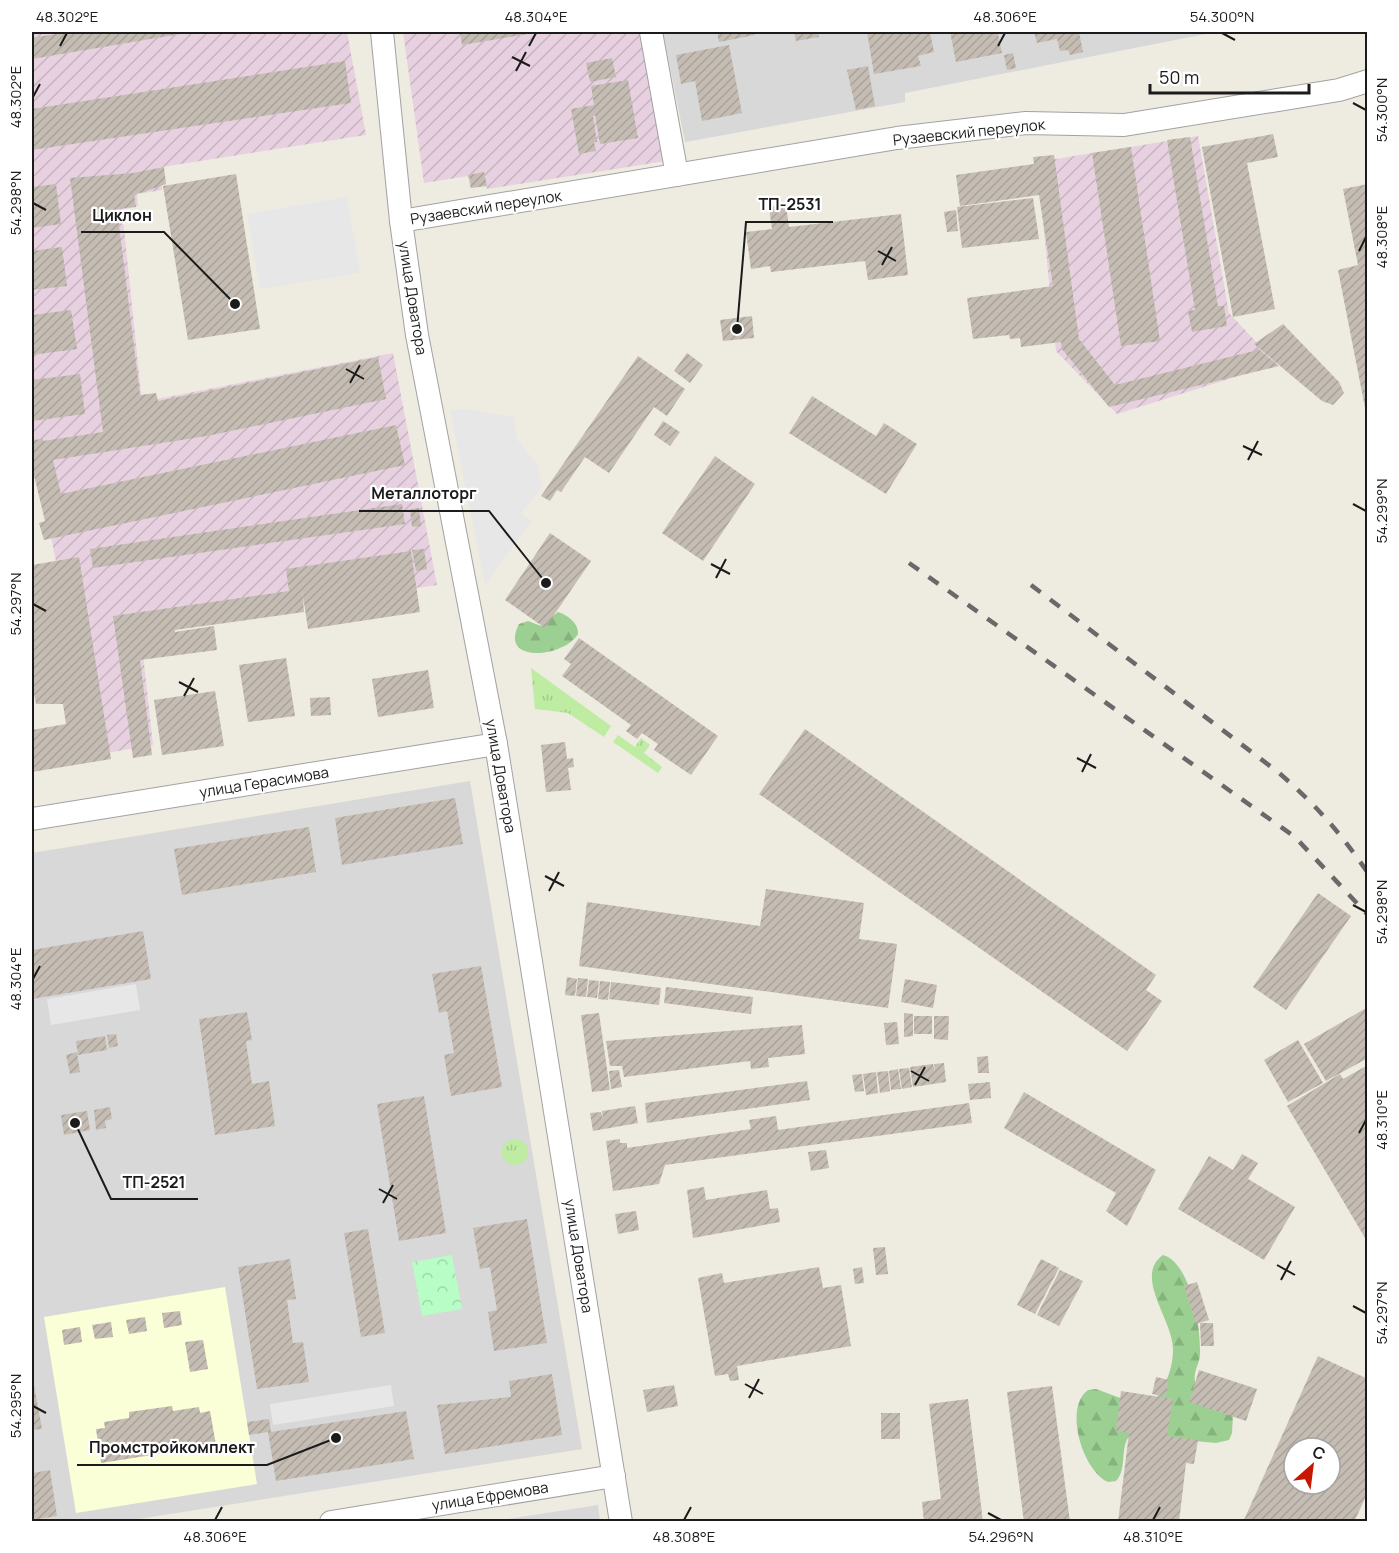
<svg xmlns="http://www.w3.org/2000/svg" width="1399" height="1553" font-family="Manrope,sans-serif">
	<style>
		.residential { fill: #d9d8d8 }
		.industrial { fill: url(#industrial-furrows) }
		.education { fill: #faffd7 }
		.grass { fill: url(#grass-tufts) }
		.forest { fill: url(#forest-firs) }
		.park { fill: url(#park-crowns) }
		.parking { fill: #e7e7e7 }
		.building { fill: url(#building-hatch); fill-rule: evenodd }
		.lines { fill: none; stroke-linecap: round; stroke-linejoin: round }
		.minor-casing { stroke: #a2a2a2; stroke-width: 24 }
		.minor { stroke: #fff; stroke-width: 22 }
		.rail { stroke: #696969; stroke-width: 4.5; stroke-dasharray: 12 12; stroke-linecap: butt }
		.ticks { fill: none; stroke: #1b1b1b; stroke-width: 2 }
		.labels { text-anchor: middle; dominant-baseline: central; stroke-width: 4.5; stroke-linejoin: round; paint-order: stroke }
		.street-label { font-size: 15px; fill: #1b1b1b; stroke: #fff }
		.leader { fill: none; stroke: #1b1b1b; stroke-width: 2 }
		.callout-dot { fill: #1b1b1b; stroke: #fff; stroke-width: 2 }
		.callout-label { font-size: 16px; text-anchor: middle; font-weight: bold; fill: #1b1b1b; stroke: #fff; stroke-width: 4.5; stroke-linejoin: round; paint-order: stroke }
		.neatline { fill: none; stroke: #1b1b1b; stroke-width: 2 }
		.ticks-label { font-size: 15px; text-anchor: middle; fill: #1b1b1b }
	</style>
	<defs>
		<pattern id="industrial-furrows" width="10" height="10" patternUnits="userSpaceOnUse" patternTransform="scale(1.5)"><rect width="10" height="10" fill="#e7d1e0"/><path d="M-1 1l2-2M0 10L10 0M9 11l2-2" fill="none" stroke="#c6b3c0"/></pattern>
		<pattern id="grass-tufts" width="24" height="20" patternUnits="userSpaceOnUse" patternTransform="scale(1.5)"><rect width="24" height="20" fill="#bdeca2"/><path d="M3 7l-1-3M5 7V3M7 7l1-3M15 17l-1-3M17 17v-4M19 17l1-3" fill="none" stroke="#a2ca8b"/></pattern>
		<pattern id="forest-firs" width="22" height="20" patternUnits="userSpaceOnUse" patternTransform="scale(1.5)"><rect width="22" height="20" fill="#9cd092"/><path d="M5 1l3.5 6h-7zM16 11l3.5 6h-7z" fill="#86b27d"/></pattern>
		<pattern id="park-crowns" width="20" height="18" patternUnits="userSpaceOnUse" patternTransform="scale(1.5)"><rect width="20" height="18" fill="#b8fcc6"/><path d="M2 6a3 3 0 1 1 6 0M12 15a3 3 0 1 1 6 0" fill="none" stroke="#9ed7aa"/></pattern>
		<pattern id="building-hatch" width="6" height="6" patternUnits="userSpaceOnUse" patternTransform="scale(1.5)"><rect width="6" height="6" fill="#c5bdb3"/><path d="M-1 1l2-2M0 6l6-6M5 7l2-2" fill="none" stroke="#a9a299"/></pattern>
	</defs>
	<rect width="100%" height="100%" fill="#eeebe0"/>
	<g class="residential">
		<path d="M663,32H1216L905,93V102L685,142Z"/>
		<path d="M470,781L582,1449L126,1521L32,1522V853Z"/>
		<path d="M598,1505L600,1521H495Z"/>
	</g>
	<g class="industrial">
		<path d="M32,32H347L366,135L162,167V190L137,194L138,206L122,210L142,402L393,353L437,585L140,627L153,745L95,755L39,477L32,478Z"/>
		<path d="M403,32H640L666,161L487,189L486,185L470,188L468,176L424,183Z"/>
		<path d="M1198,136L1229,313L1277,364L1117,414L1056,351L1037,162Z"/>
	</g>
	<path class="education" d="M225,1287L257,1484L76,1513L44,1317Z"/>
	<g class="grass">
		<path d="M531,668L611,726L604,737L568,713L535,709Z"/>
		<path d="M618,735L635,747L641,738L650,745L644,753L662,767L658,773L613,742Z"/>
		<circle cx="515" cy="1152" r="13"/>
	</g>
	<g class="forest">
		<path d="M558,612C567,615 579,623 578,634C564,658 498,664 519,624L528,621L541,626Z"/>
		<path d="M1163,1255C1191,1263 1201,1327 1200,1354C1200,1363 1193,1371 1195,1381C1199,1394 1222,1405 1233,1414L1232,1433L1229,1440L1216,1443L1130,1435C1119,1448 1128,1469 1116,1481L1108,1482C1083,1471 1063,1408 1088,1390L1096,1389L1123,1399L1157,1397C1167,1383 1173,1367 1173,1349C1173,1320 1133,1276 1163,1255Z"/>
	</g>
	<path class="park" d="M452,1255L462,1309L422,1316L412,1262Z"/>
	<g class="parking">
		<path d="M347,197L360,273L260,289L247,214Z"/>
		<path d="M465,409L513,417L518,441L537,464L542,487L521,513L532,521L485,585L450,411Z"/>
		<path d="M136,984L140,1010L51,1025L47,999Z"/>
		<path d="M391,1385L394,1406L273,1425L270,1404Z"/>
	</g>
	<g class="building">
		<path d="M68,32H186V33L32,59V38Z"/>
		<path d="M460,32H534V33L462,45Z"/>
		<path d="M717,32H754L755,35L719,42Z"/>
		<path d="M794,32H818L819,37L796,41Z"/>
		<path d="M867,32H930L934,52L918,56L921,66L874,74Z"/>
		<path d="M950,32H1004L998,34L1002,53L956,62Z"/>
		<path d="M1034,32H1079L1083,52L1070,55L1068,50L1060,51L1057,39L1037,43Z"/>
		<path d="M729,45L742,113L702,121L695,81L681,84L676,55Z"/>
		<path d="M1013,53L1016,68L1007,70L1004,55Z"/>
		<path d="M612,58L616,77L590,82L586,63Z"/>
		<path d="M345,61L351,103L32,150V109Z"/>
		<path d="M868,66L875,106L856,110L847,70Z"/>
		<path d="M628,80L638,138L600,144L595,115L593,116L597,142H594L596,151L579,154L571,109L594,105L591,86Z"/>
		<path d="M1273,134L1278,157L1247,163L1275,309L1233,317L1202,147Z"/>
		<path d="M1190,137L1218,306H1224L1227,326L1192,332L1188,311L1195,310L1167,140Z"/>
		<path d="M1131,147L1160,341L1121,346L1092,153Z"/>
		<path d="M1054,155L1079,339L1115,385L1254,351L1257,348L1279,366L1109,407L1062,349L1061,342L1021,347L1020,338L1010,339L1009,335L973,339L967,298L1053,286L1039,195L960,206L956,175L1034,164L1033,157Z"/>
		<path d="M164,167L166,184L146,191L144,177L146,192L134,194L136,207L117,209L140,395L156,393L158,401L378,357L386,399L207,436L53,460L61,494L396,425L405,465L44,540L39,523L45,521L32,467V440L43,439V441L103,432L70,178L133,173Z"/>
		<path d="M484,172L487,186L471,188L469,175Z"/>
		<path d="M236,174L260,329L188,340L163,186Z"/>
		<path d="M56,184L61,224L32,228V187Z"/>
		<path d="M1368,184V413H1366L1338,270L1358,265L1343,189Z"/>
		<path d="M1033,198L1039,239L962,248L957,207Z"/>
		<path d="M786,205L789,227L901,214L908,275L868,280L865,261L771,272L770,266L751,269L746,232L772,229L769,207Z"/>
		<path d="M956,210L958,231L947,232L944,212Z"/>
		<path d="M62,247L67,286L32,290V251Z"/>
		<path d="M71,310L77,349L32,355V315Z"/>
		<path d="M752,316L754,338L723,341L720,320Z"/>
		<path d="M1283,324L1339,382L1344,393L1333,405L1322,401L1254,344Z"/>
		<path d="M687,353L703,365L690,383L674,371Z"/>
		<path d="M638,356L685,389L667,416L654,407L609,473L585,457L561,492L557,490L550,501L541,496Z"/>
		<path d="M80,374L85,414L32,421V380Z"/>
		<path d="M812,396L876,436L884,423L917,444L886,494L789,433Z"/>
		<path d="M663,421L680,432L670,446L654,435Z"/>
		<path d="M715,456L755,484L703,561L662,533Z"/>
		<path d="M402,504L405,524L93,568L90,549Z"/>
		<path d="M419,508L421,526L412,527L410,509Z"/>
		<path d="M550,533L591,561L545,628L505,600Z"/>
		<path d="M424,549L427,569L416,571L412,550Z"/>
		<path d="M411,551L420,612L308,629L302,589L304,612L175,630V632L214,626L217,650L140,660L152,755L133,758L113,616L289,591L286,569Z"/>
		<path d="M79,557L111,759L32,772V730L66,724L63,704H36L32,684V565Z"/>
		<path d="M579,638L718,736L691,775L654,750L658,744L642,733L637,739L626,731L631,725L562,676L571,664L564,659Z"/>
		<path d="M286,658L295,716L248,722L239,665Z"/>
		<path d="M428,670L434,708L378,717L372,679Z"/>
		<path d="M215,691L224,746L162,755L154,700Z"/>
		<path d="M330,697L331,715L311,716L310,698Z"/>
		<path d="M805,729L1156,975L1146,990L1162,1001L1127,1051L759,794Z"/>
		<path d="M565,742L567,759L573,758L574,767L568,768L571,790L546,792L541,745Z"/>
		<path d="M455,798L463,844L342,865L335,818Z"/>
		<path d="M309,827L316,872L182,895L174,849Z"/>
		<path d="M766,889L864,903L859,939L897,944L888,1008L579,966L587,902L760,926Z"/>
		<path d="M1318,893L1351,916L1286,1010L1253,987Z"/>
		<path d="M143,931L151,979L32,999V950Z"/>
		<path d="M481,966L502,1087L451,1096L444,1055L454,1053L447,1011L439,1013L432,974Z"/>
		<path d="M567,977L577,979L575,996L565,995Z"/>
		<path d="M578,978L588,979L586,997L576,996Z"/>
		<path d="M905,979L937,985L933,1008L901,1002Z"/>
		<path d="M589,980L599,981L597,998L587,997Z"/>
		<path d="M600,981L610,982L608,1000L598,999Z"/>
		<path d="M611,982L661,988L659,1005L609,999Z"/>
		<path d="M666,987L753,997L751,1014L664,1003Z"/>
		<path d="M1368,1007V1058L1326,1081L1304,1044Z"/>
		<path d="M247,1012L252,1040L246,1041L252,1084L269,1081L275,1126L215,1135L199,1019Z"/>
		<path d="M599,1013L610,1090L592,1092L581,1015Z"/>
		<path d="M904,1013L913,1014V1036L904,1037Z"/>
		<rect x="914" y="1016" width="18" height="18"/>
		<path d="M934,1016H949L948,1040L934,1039Z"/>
		<path d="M897,1022L899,1044L886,1045L884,1023Z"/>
		<path d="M802,1025L805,1054L768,1058L769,1067L751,1069L750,1061L624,1077L622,1066H610L606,1041Z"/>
		<path d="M116,1034L118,1046L109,1048L107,1035Z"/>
		<path d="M105,1036L107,1050L78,1055L76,1041Z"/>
		<path d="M1298,1040L1323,1083L1288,1102L1264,1060Z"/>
		<path d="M77,1052L80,1072L70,1074L66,1055Z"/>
		<path d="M988,1056L989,1073H978L977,1057Z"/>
		<path d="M944,1063L946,1082L913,1087L910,1067L933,1064L935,1072L934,1064Z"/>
		<path d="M1368,1065V1237L1365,1238L1287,1106L1340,1074L1343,1079Z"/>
		<path d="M909,1068L912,1087L902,1089L899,1069Z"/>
		<path d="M898,1069L901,1089L891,1090L889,1071Z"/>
		<path d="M619,1070L622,1087L611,1089L609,1071Z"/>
		<path d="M888,1071L890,1091L880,1093L877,1072Z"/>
		<path d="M876,1072L878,1093L866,1095L863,1074Z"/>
		<path d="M862,1074L864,1091L855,1092L852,1075Z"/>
		<path d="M807,1081L810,1100L647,1123L645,1103Z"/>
		<path d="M990,1082L991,1098L970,1100L968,1084Z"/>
		<path d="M1024,1092L1156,1170L1127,1226L1106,1211L1116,1193L1004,1128Z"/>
		<path d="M424,1096L446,1233L399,1241L377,1104Z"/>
		<path d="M969,1103L972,1123L665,1165L659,1184L613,1191L606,1141L620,1139V1143H627V1148L751,1129L749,1120L776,1116L778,1130Z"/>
		<path d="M635,1106L638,1123L593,1131L590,1113L601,1112L603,1120L602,1111Z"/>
		<path d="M110,1107L112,1119L105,1121L106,1128L96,1130L94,1110Z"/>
		<path d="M87,1111L90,1130L64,1135L61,1115Z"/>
		<path d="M826,1150L829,1168L811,1171L808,1152Z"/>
		<path d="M1242,1154L1258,1163L1248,1179L1295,1207L1264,1260L1178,1209L1209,1156L1233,1170Z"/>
		<path d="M704,1187L706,1200L767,1190L770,1209L778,1208L780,1222L693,1238L687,1190Z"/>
		<path d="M636,1211L639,1230L618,1234L615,1214Z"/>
		<path d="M527,1219L547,1343L494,1351L488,1312L497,1310L490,1267L480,1269L473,1228Z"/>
		<path d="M368,1229L385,1333L361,1337L344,1233Z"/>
		<path d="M885,1247L888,1274L876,1275L873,1248Z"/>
		<path d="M290,1259L296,1299L287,1300L293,1343L303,1342L309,1382L257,1389L238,1267Z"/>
		<path d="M1041,1259L1059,1268L1035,1314L1017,1305Z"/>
		<path d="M819,1267L823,1288L841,1285L851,1346L737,1366L739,1380L730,1381L728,1374L715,1376L698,1278L722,1273L724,1283Z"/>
		<path d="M862,1267L864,1283L855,1284L853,1269Z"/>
		<path d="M1060,1270L1083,1281L1059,1326L1037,1315Z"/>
		<path d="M1197,1282L1209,1320L1196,1324L1184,1286Z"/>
		<path d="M180,1311L182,1325L164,1328L162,1313Z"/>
		<path d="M145,1317L147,1331L129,1334L126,1320Z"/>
		<path d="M111,1322L113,1337L95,1339L92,1325Z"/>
		<path d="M1200,1323H1213L1214,1346H1201Z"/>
		<path d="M80,1327L82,1342L64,1345L62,1330Z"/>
		<path d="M203,1340L208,1369L190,1372L185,1342Z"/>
		<path d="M1318,1356L1368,1379V1492L1354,1522H1243ZM1294,1448H1330V1484H1294Z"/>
		<path d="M1199,1370L1257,1389L1246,1421L1189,1402Z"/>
		<path d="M32,1374L42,1429L32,1430Z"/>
		<path d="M552,1374L562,1435L445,1454L437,1405L511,1397L509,1381Z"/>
		<path d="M1156,1377L1169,1380L1165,1397L1152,1394Z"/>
		<path d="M674,1385L678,1406L647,1412L643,1390Z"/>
		<path d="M1052,1386L1070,1522H1024L1007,1392Z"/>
		<path d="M1121,1391L1173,1399L1167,1436L1198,1440L1194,1464L1186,1463L1179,1522H1118L1129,1433L1116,1431Z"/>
		<path d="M968,1399L983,1522H924L922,1502L941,1499L929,1404Z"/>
		<path d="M172,1406L173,1411L199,1407L200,1413L210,1411L216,1445L101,1463L96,1429L105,1428L104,1422L129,1418V1412Z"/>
		<path d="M406,1411L414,1459L276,1481L268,1432L249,1435L247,1422L269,1419L271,1432Z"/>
		<rect x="881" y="1413" width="19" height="26"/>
		<path d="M50,1470L57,1516L32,1520V1473Z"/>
	</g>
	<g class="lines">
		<g class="minor-casing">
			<g id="minor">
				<path d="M382,32L401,221L417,335L496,744L621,1522"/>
				<path d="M651,32L677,175"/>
				<path d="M401,221L897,138L1026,123L1124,125L1339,90L1368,81"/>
				<path d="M32,819L496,744"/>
				<path d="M331,1522L614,1476"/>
			</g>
		</g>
		<use href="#minor" class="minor"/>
		<g class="rail">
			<path d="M909,563L1295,837L1368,915"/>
			<path d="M1031,585L1278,772C1316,805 1339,831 1368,873"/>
		</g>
	</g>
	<path class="ticks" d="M1222,33L1235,40M60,46L67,33M529,46L536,33M998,46L1005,33M512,57L530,66M516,71L526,52M33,97L40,84M1353,103L1366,110M33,203L46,210M878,251L896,261M1359,251L1366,237M882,265L892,247M346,369L364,379M350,383L360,365M1243,446L1262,455M1248,460L1258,441M1353,504L1366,511M711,564L730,574M716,578L726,559M33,604L46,611M179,682L198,692M184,696L194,678M1077,758L1096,768M1082,772L1091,754M545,876L564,886M549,891L559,872M1353,905L1366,912M33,979L40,966M911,1071L929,1081M915,1085L925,1067M1359,1133L1366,1120M379,1189L397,1199M383,1203L393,1185M1277,1265L1295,1275M1281,1280L1291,1261M1353,1306L1366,1313M745,1384L763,1394M749,1398L759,1379M33,1406L46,1413M988,1513L1001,1520M215,1520L222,1507M684,1520L691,1507M1153,1520L1160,1507"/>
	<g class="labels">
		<g class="street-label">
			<text transform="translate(969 132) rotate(-6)">Рузаевский переулок</text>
			<text transform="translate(486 207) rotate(-9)">Рузаевский переулок</text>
			<text transform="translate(413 298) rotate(81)">улица Доватора</text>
			<text transform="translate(501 776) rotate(80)">улица Доватора</text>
			<text transform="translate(264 782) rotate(-9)">улица Герасимова</text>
			<text transform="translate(579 1256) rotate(81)">улица Доватора</text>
			<text transform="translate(490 1496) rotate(-9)">улица Ефремова</text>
		</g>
	</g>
	<path class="leader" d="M737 329L746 222H833M235 304L164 232H81M546 583L489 511H359M75 1123L111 1199H198M336 1438L267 1465H77"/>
	<g class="callout-dot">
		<circle cx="737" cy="329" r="6"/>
		<circle cx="235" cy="304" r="6"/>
		<circle cx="546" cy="583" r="6"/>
		<circle cx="75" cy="1123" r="6"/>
		<circle cx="336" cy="1438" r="6"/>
	</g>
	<g class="callout-label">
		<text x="790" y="210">ТП-2531</text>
		<text x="122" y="221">Циклон</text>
		<text x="424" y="499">Металлоторг</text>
		<text x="154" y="1188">ТП-2521</text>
		<text x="172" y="1453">Промстройкомплект</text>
	</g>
	<rect width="1399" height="1553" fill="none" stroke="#ffffff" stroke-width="66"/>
	<g transform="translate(1312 1466) rotate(28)"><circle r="28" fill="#ffffff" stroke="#a4a4a4" stroke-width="1.5"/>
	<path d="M0-4.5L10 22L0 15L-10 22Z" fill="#c61800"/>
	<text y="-9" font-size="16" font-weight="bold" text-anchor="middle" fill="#1b1b1b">С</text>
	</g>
	<path d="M1150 84v9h159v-9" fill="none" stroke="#1b1b1b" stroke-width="3"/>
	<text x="1159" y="84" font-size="18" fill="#1b1b1b" stroke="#ffffff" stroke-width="4.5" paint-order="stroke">50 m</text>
	<rect x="33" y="33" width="1333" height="1487" class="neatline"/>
	<g class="ticks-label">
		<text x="67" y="22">48.302°E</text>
		<text x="536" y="22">48.304°E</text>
		<text x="1005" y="22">48.306°E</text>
		<text x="1222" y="22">54.300°N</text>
		<text transform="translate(16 97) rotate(-90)" y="5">48.302°E</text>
		<text transform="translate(1382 110) rotate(-90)" y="5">54.300°N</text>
		<text transform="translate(16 203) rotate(-90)" y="5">54.298°N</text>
		<text transform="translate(1382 237) rotate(-90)" y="5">48.308°E</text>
		<text transform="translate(1382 511) rotate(-90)" y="5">54.299°N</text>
		<text transform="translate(16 604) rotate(-90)" y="5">54.297°N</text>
		<text transform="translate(1382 912) rotate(-90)" y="5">54.298°N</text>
		<text transform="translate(16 979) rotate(-90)" y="5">48.304°E</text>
		<text transform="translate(1382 1120) rotate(-90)" y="5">48.310°E</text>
		<text transform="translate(1382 1313) rotate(-90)" y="5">54.297°N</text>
		<text transform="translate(16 1406) rotate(-90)" y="5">54.295°N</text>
		<text x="215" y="1542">48.306°E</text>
		<text x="684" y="1542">48.308°E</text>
		<text x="1001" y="1542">54.296°N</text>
		<text x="1153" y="1542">48.310°E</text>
	</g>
</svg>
